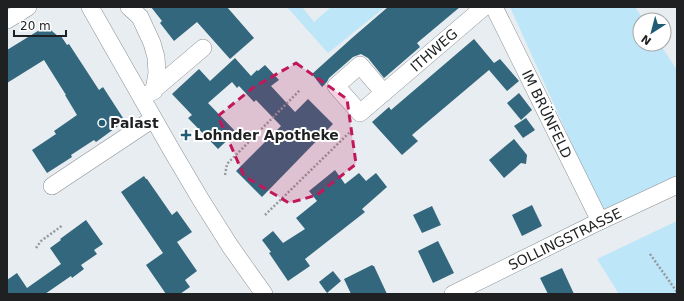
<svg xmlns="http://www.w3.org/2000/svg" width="684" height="301" font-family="'DejaVu Sans',sans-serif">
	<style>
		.green { fill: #bde6f9 }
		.building { fill: #33677e }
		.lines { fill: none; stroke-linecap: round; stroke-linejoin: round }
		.minor-casing { stroke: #8b9093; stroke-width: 18 }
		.path { stroke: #969a9c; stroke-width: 2.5; stroke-dasharray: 2 2; stroke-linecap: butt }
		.minor { stroke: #fff; stroke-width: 17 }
		.marked { fill: #c2185b; fill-opacity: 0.2; stroke: #c2185b; stroke-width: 3; stroke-dasharray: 8 5; stroke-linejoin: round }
		.poi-dot { fill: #225d76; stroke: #fff; stroke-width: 1.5 }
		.labels { text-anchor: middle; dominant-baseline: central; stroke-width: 4; stroke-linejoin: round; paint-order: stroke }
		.street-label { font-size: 14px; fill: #1e2021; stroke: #fff }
		.poi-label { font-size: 14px; font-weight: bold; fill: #1e2021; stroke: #fff; text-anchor: start }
	</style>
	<rect width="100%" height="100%" fill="#e7edf0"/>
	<g class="green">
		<path d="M287,7H302L314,22L331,7H385L328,53Z"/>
		<path d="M510,7H635L644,20H640V44H660L677,70V179L603,213Z"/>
		<path d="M677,221V294H619L597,259Z"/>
	</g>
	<g class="building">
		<path d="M151,7H227L254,38L230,59L197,22L174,41L160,23L162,21Z"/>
		<path d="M388,7H460L417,43L420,47L384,78L368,58L361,54L353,57L329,78L327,82L322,87L312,74L352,38Z"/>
		<path d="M46,26L59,37L61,36L67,45L69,44L99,90L103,87L125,121L96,142L94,140L71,155L72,157L47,173L32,150L56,134L54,131L77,115L65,95H66L44,60L7,83V50Z"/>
		<path d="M474,39L494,63L500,59L519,81L507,91L489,70L412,135L418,141L402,155L372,122L389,107L391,110Z"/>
		<path d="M235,58L251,76L257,70L258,71L265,65L279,80L271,86L295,112L308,99L333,124L262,197L236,171L281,126L256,100L254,102L239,86L237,88L232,82L208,103L236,132L218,149L188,118L192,115L172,94L199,69L210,81Z"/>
		<path d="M519,93L532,110L521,120L507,103Z"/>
		<path d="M526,118L535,130L523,138L514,126Z"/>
		<path d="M514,139L527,155L526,164L521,163L504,178L489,160Z"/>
		<path d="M335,170L345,184L359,173L366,181L376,173L387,187L362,209L365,212L305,259L310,266L288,281L269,253L271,252L262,240L273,231L283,243L305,229L296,218L317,201L309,191Z"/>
		<path d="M144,176L146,179H147L172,215L177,211L192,232L177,242L197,271L185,280L190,287L180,294H166L146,265L163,253L121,192Z"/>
		<path d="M532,205L542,226L522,236L512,215Z"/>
		<path d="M432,206L441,225L422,233L413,215Z"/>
		<path d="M86,220L103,244L94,250L97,254L81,265L84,269L72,278L71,276L45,294H7V280L17,273L27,288L61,264L50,248L61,240L60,239Z"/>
		<path d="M438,241L454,273L433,283L418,251Z"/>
		<path d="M372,265L373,266H374L387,294H351L344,279Z"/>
		<path d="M562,268L574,294H548L540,278Z"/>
		<path d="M333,271L341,281L327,293L319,282Z"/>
	</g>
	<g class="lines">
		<g class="minor-casing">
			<g id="minor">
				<path d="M90,7L172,151L201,200L230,246L264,294"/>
				<path d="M129,7L140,17L152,43L156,57L157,73L154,91"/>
				<path d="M494,7L600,221"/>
				<path d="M7,20L28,7"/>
				<path d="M150,93L203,48"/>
				<path d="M384,93L360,65L336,86L360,113L484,7"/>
				<path d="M52,186L153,119"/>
				<path d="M453,294L600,221L677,185"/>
			</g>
		</g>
		<g class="path">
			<path d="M225,175L227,164L300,90"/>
			<path d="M265,215L353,129"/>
			<path d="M36,248L41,241L63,225"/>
			<path d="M650,254L677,292"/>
		</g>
		<use href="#minor" class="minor"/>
	</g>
	<path class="marked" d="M296,63L347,99L356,164L317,195L289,203L244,176L218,116L254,87Z"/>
	<g class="poi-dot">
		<circle cx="102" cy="123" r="4"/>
		<path d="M184 129h4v4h4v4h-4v4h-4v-4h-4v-4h4z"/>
	</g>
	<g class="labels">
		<g class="street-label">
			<text transform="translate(434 50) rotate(-41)">ITHWEG</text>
			<text transform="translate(547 114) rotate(64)">IM BRÜNFELD</text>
			<text transform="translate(565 239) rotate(-26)">SOLLINGSTRASSE</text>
		</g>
		<g class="poi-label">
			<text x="110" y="123">Palast</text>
			<text x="194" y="135">Lohnder Apotheke</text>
		</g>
	</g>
	<rect width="684" height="301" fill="none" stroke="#1e2021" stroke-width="16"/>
	<g transform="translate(652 32) rotate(216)"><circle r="19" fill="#ffffff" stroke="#a5a6a6"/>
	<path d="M0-3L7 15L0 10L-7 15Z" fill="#225d76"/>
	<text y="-6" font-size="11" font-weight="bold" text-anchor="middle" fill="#1e2021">N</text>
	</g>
	<path d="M14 30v6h52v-6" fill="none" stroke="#1e2021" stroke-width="2"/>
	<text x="20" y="30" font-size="12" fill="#1e2021" stroke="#ffffff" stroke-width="3" paint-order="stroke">20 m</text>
</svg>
